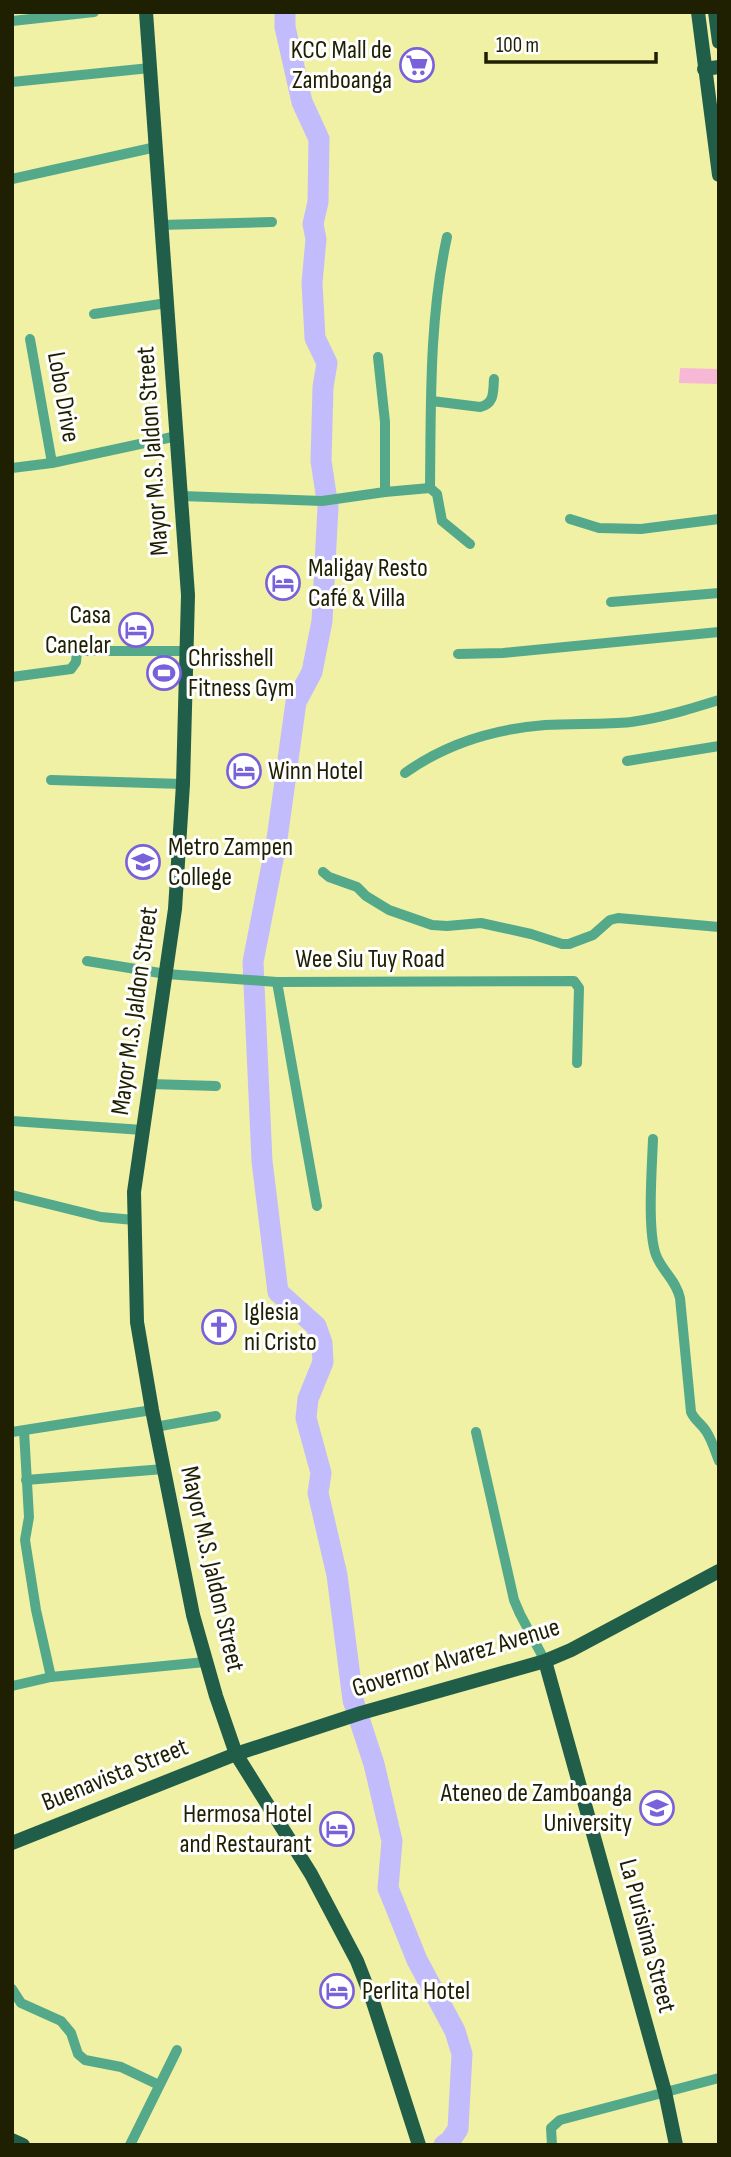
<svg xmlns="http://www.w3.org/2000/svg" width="731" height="2157" font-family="'Sofia Sans Condensed',sans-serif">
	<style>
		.green { fill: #f7b8d6 }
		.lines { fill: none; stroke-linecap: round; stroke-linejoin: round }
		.river { stroke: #c2bcfd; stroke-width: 21 }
		.minor { stroke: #54a98b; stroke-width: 10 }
		.major { stroke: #215e4a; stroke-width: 14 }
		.labels { text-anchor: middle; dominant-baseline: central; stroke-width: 6; stroke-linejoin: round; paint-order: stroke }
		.poi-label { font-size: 26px; fill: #1f1f01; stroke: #fff; text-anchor: start }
		.street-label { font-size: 26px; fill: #1f1f01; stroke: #fff }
	</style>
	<rect width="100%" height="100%" fill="#f0f1a4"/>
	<path class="green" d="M680,368L719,369V384L679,383Z"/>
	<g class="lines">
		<path class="river" d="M285,12V27L302,102L319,139L318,202L313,224L316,239L312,283L315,338L327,363L323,387L321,461L328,507L322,621L312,672L296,702L277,839L253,962L262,1161L278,1292L316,1326L322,1343L323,1362L308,1399L306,1418L321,1473L318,1493L337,1575L353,1700L374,1764L392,1841L388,1888L417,1960L455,2031L462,2054L458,2129L450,2141L444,2145"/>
		<g class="minor">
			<path d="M12,21L94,12"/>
			<path d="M12,82L150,68"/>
			<path d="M12,179L156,147"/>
			<path d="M160,225L272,222"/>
			<path d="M94,314L167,303"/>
			<path d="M30,339L52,463"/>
			<path d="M378,357L385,422V492"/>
			<path d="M432,401L480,407C495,404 493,391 494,379"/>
			<path d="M12,468L52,463L177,436"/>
			<path d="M430,488C431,404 429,319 447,237"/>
			<path d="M182,496L322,501L385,492L430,488L437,494L442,521L470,544"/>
			<path d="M570,519L599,528L641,529L719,519"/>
			<path d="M611,602L719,593"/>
			<path d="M458,654L503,653L719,632"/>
			<path d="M12,677L71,669L76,662L77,651H187"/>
			<path d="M627,761L719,746"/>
			<path d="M405,773C447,743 494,729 545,725C573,723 602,725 631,722C661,718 690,709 719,700"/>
			<path d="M51,780L183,784"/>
			<path d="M323,872L329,877L357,887L366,896L389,910L432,925L447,926L481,923L531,934L562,944H569L593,935L610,920L618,918L719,927"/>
			<path d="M87,961L166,974L277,982L574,981L579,988L577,1063"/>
			<path d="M277,982L317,1206"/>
			<path d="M150,1084L216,1086"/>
			<path d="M12,1121L143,1130"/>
			<path d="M653,1139C652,1167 647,1231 656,1255C662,1271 676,1280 680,1298L691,1412C695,1421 701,1423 706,1431C712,1440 715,1451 719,1461"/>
			<path d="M12,1195L101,1217L134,1220"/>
			<path d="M155,1427L216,1416"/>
			<path d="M24,1431L29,1517L25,1540L36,1610L51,1677"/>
			<path d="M12,1432L152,1410"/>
			<path d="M476,1432L514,1600L520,1614L545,1661"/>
			<path d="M26,1480L164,1469"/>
			<path d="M12,1686L51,1677L205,1662"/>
			<path d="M12,1989L21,2003L61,2021L71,2033L78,2054L85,2060L121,2067L159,2085"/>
			<path d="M130,2145L177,2050"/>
			<path d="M552,2145L551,2128L560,2120L719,2078"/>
		</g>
		<g class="major">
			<path d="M146,12L188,595L183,784L175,909L134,1192L137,1322L152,1410L193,1615L216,1696L236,1754L311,1874L357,1961L373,2002L419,2145"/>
			<path d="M698,12L719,175"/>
			<path d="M715,12L719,42"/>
			<path d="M704,69L719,67"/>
			<path d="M545,1661L665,2092L676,2145"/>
			<path d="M12,1843L236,1754L361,1713L545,1661L571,1650L719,1571"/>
			<path d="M12,2140L23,2145"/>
		</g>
	</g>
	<defs>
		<g id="supermarket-ring" transform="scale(1.75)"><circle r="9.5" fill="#fff" stroke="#7961dc" stroke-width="1.5"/><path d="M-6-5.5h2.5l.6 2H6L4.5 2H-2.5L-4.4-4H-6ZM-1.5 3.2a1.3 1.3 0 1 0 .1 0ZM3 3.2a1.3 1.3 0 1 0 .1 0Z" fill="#7961dc"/></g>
		<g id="hotel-ring" transform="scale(1.75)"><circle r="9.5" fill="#fff" stroke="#7961dc" stroke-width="1.5"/><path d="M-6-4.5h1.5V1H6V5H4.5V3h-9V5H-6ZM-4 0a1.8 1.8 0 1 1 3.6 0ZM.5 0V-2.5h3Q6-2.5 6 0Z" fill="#7961dc"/></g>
		<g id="stadium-ring" transform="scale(1.75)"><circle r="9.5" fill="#fff" stroke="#7961dc" stroke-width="1.5"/><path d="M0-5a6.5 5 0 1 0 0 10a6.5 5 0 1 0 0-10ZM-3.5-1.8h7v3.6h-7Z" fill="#7961dc"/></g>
		<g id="university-ring" transform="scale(1.75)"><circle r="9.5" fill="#fff" stroke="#7961dc" stroke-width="1.5"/><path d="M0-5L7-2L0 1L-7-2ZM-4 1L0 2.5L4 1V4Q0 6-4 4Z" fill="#7961dc"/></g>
		<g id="church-ring" transform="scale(1.75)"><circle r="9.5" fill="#fff" stroke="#7961dc" stroke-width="1.5"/><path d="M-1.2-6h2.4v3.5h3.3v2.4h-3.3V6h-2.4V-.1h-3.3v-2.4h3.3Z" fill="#7961dc"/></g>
	</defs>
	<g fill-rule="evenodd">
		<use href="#supermarket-ring" x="417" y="65"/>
		<use href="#hotel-ring" x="283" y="583"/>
		<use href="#hotel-ring" x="136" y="630"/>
		<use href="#stadium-ring" x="164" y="673"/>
		<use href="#hotel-ring" x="244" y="771"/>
		<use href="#university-ring" x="143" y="862"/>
		<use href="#church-ring" x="219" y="1327"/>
		<use href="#university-ring" x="657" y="1808"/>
		<use href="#hotel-ring" x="337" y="1829"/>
		<use href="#hotel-ring" x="337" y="1991"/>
	</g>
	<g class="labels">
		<g class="poi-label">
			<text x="392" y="50" text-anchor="end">KCC Mall de<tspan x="392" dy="30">Zamboanga</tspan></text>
			<text x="308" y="568">Maligay Resto<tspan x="308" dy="30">Café &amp; Villa</tspan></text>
			<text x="111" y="615" text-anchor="end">Casa<tspan x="111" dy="30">Canelar</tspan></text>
			<text x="188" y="658">Chrisshell<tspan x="188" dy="30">Fitness Gym</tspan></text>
			<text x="268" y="771">Winn Hotel</text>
			<text x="168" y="847">Metro Zampen<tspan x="168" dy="30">College</tspan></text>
			<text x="244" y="1312">Iglesia<tspan x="244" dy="30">ni Cristo</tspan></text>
			<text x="632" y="1793" text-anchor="end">Ateneo de Zamboanga<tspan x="632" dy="30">University</tspan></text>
			<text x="312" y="1814" text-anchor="end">Hermosa Hotel<tspan x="312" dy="30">and Restaurant</tspan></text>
			<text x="362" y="1991">Perlita Hotel</text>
		</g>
		<g class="street-label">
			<text transform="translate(63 397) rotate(80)">Lobo Drive</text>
			<text transform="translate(153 451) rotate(-94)">Mayor M.S. Jaldon Street</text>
			<text x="370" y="959">Wee Siu Tuy Road</text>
			<text transform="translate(135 1011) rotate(-82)">Mayor M.S. Jaldon Street</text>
			<text transform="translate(212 1569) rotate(77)">Mayor M.S. Jaldon Street</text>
			<text transform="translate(456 1658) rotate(-17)">Governor Alvarez Avenue</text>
			<text transform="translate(115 1775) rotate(-22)">Buenavista Street</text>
			<text transform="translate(647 1936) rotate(75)">La Purisima Street</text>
		</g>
	</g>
	<rect width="731" height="2157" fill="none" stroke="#1f1f01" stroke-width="28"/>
	<path d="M486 52v10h170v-10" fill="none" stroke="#1f1f01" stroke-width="3.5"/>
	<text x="496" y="52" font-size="21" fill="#1f1f01" stroke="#ffffff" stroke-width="5" paint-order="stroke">100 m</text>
</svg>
